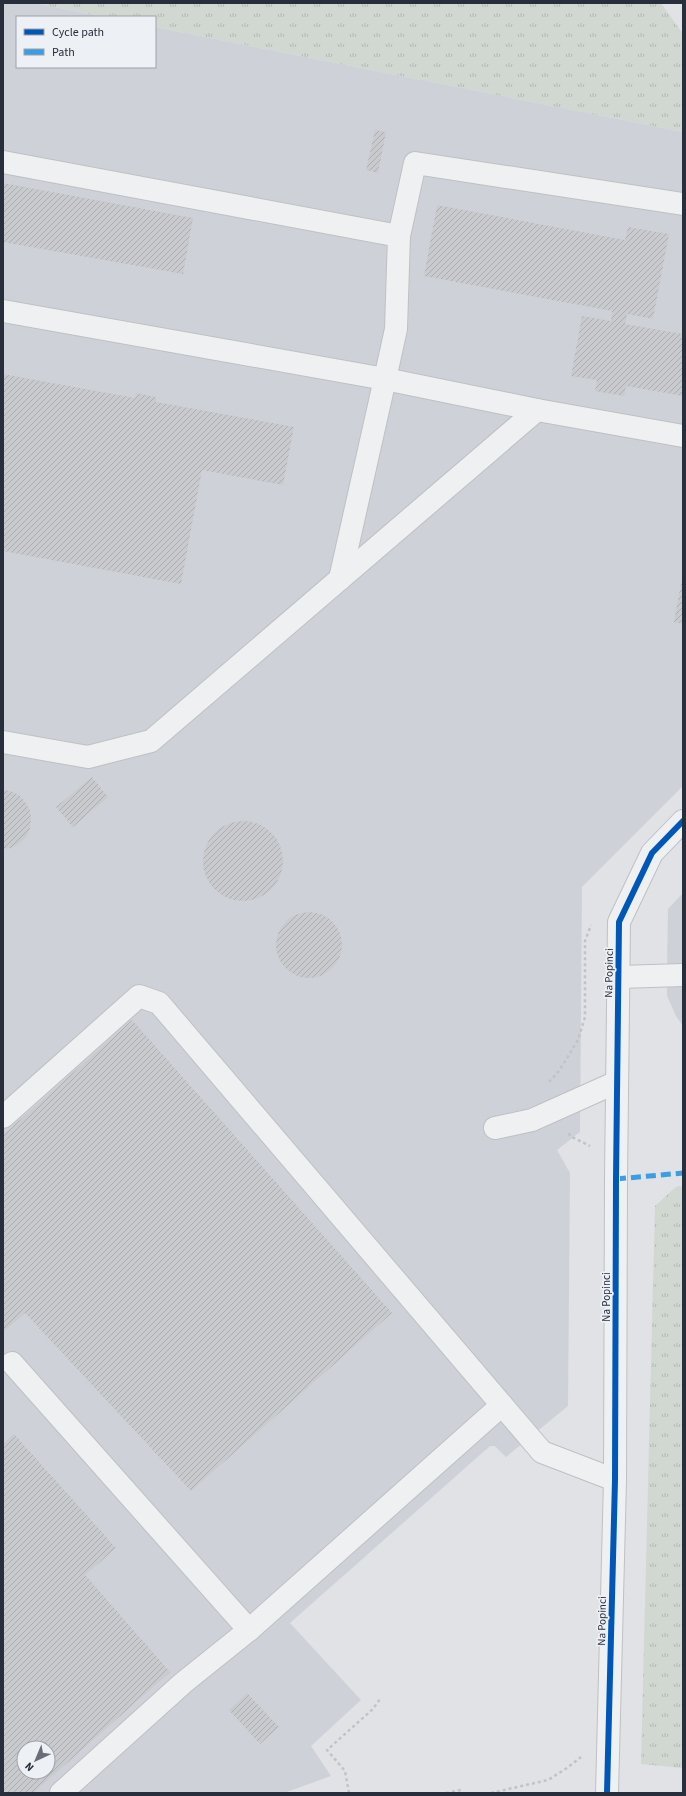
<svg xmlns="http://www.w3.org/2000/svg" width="686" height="1796" font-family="'Source Sans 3',sans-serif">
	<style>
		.built { fill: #ced1d8; fill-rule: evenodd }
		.grass { fill: url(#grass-tufts) }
		.building { fill: url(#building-hatch); fill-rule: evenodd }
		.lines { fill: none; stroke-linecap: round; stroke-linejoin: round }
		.minor-casing { stroke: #bec0c3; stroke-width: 24 }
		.path { stroke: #c1c3c7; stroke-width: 2.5; stroke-dasharray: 3 3; stroke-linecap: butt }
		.minor { stroke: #eff0f1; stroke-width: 22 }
		.quiet { stroke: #3d9de2; stroke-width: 5; stroke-dasharray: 10 5; stroke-linecap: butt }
		.cycleway-casing { stroke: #edf0f4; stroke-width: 8 }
		.cycleway { stroke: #0057b8; stroke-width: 6 }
		.labels { text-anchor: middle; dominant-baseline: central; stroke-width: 3.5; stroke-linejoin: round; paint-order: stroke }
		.street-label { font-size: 11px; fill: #282e3c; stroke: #edf0f4 }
	</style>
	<defs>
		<pattern id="grass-tufts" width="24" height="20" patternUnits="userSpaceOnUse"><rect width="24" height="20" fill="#d0d8d1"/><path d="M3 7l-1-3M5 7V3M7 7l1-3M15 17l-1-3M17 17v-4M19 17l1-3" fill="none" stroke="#b3bab4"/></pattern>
		<pattern id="building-hatch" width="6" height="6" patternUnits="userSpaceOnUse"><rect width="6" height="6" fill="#c8cacd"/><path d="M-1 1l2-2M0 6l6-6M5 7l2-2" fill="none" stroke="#acaeb1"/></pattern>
	</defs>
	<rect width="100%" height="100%" fill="#e0e2e5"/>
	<g class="built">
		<path d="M3,3H34L104,17H17V67H155V27L683,132V786L582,887L580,1132L557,1150L570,1173L568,1406L506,1457L495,1446H490L290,1623L361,1700L311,1746L331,1776L284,1793H3ZM24,1748H48V1772H24Z"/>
		<path d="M683,893V1026L676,1016L667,996V975L668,909Z"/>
	</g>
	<g class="grass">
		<path d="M34,3H661L683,34V132L155,27V17H104Z"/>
		<path d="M683,1186V1768L641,1764L655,1206L676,1187Z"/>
	</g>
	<g class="building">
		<path d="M375,130L386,132L378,173L366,170Z"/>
		<path d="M3,183L193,218L183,274L3,242Z"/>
		<path d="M437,205L625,240L628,227L669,234L653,319L627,314L625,324L683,334V396L626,386L624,396L595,391L597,380L571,376L582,316L611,321L612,311L424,276Z"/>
		<path d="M3,374L135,398L136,393L156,397V402L294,427L283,485L202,470L181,584L3,551Z"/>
		<path d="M682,578L683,579V624L674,622Z"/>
		<path d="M92,777L108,797L73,827L56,807Z"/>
		<path d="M3,790L10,791L19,795L25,802L30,810L31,819L30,829L26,837L19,844L11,848L3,849Z"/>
		<circle cx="243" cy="861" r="40"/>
		<circle cx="309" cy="945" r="33"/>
		<path d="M132,1020L392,1313L191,1491L25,1313L3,1332V1135Z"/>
		<path d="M14,1434L116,1548L85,1575L170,1672L33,1793H3V1444ZM24,1748H48V1772H24Z"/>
		<path d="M247,1693L279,1727L260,1744L229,1710Z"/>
	</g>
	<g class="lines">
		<g class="minor-casing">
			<g id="minor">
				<path d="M3,162L399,236"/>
				<path d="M3,311L385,379L396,329L399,236L415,163L683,204"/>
				<path d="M340,579L385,379L537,410"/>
				<path d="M3,742L88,757L151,741L537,410L683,436"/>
				<path d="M619,977L683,975"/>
				<path d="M3,1117L139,996L159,1003L542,1452L615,1480"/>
				<path d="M495,1128L532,1120L617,1082"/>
				<path d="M12,1363L249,1630"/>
				<path d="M61,1793L183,1683L249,1630L502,1405"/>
				<path d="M607,1793L615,1480L616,1179L619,922L652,853L683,821"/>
			</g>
		</g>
		<g class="path">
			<path d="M549,1082L559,1071L578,1040L585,1017V941L591,925"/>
			<path d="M569,1133L570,1136L590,1146"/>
			<path d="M349,1793L345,1771L327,1750L373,1709L380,1699"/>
			<path d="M446,1793L461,1790L462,1793"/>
			<path d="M491,1793L548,1780L567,1768L581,1757"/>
		</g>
		<use href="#minor" class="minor"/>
		<path class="quiet" d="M616,1179L683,1173"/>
		<g class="cycleway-casing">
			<path id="cycleway" d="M607,1793L615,1480L616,1179L619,922L652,853L683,821"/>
		</g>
		<use href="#cycleway" class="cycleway"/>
	</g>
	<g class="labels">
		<g class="street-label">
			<text transform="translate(609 973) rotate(-89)">Na Popinci</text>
			<text transform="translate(606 1297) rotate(-90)">Na Popinci</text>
			<text transform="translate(602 1621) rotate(-89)">Na Popinci</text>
		</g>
	</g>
	<rect width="686" height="1796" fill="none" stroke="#282e3c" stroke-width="8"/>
	<rect x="16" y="16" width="140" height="52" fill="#edf0f4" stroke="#9ea2aa"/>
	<rect x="24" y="29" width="20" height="6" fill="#0057b8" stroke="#9ea2aa"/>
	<text x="52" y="36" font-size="12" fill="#282e3c">Cycle path</text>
	<rect x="24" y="49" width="20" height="6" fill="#3d9de2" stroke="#9ea2aa"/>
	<text x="52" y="56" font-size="12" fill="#282e3c">Path</text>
	<g transform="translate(36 1760) rotate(224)"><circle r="19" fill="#edf0f4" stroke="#9ea2aa"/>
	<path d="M0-3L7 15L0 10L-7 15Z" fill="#686d77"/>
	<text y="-6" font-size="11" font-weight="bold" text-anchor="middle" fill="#282e3c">N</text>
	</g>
</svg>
